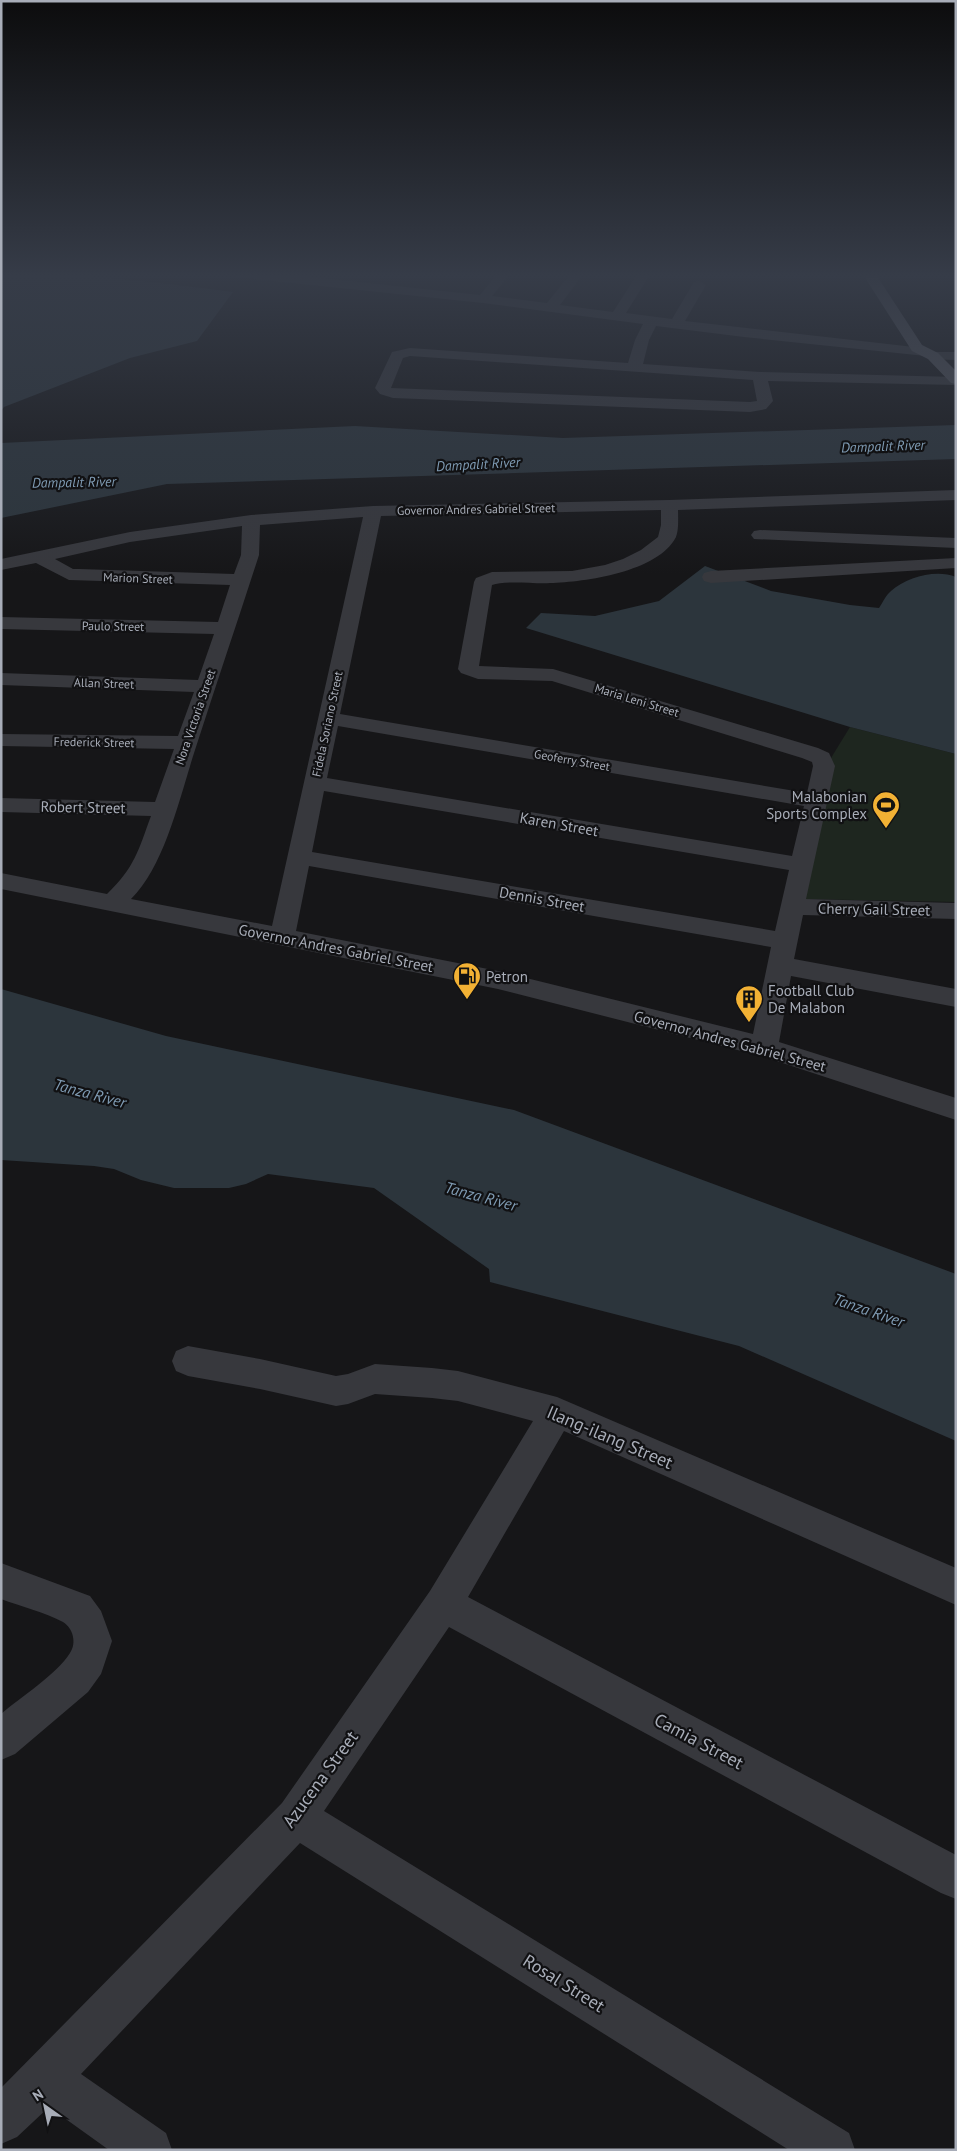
<svg xmlns="http://www.w3.org/2000/svg" width="957" height="2151" font-family="'PT Sans',sans-serif">
	<style>
		.green { fill: #1e261f }
		.water { fill: #2c353c }
		.lines { fill: none; stroke-linecap: round; stroke-linejoin: round }
		.minor { fill: #37383d; fill-rule: evenodd }
		.major { fill: #53555c; fill-rule: evenodd }
		.labels { text-anchor: middle; dominant-baseline: central; stroke-width: 4.5; stroke-linejoin: round; paint-order: stroke }
		.far-street-label { font-size: 12px; fill: #a8adb8; stroke: #111113 }
		.far-water-label { font-size: 14px; font-style: italic; fill: #7f9bb3; stroke: #111113 }
		.poi-label { font-size: 15px; fill: #a8adb8; stroke: #111113; text-anchor: start }
		.street-label { font-size: 15px; fill: #a8adb8; stroke: #111113 }
		.water-label { font-size: 16px; font-style: italic; fill: #7f9bb3; stroke: #111113 }
		.near-street-label { font-size: 18px; fill: #a8adb8; stroke: #111113 }
	</style>
	<rect width="100%" height="100%" fill="#161618"/>
	<path class="green" d="M850,727L956,754V902L803,899L831,758Z"/>
	<g class="water">
		<path d="M1,273C79,273 156,282 233,292L197,341L130,358L4,407L1,411Z"/>
		<path d="M956,425V459L167,484L1,518V443L355,426L563,438Z"/>
		<path d="M705,566L771,591L850,605L879,608C883,602 886,595 891,591C907,577 936,569 956,577V754L850,727L526,628L541,613L595,616L659,601Z"/>
		<path d="M1,989L166,1036L514,1110L956,1274V1441L739,1346L490,1282L489,1269L374,1188L268,1174L246,1184L229,1188H174L141,1180L114,1169L94,1166L1,1160Z"/>
	</g>
	<g class="lines">
		<g class="minor">
			<path d="M230,273H275L480,295L498,273H511L492,296L547,303L571,273H584L560,305L613,312L638,273H651L626,313L672,319L694,282L699,281L706,285L685,321L923,348L928,349L930,352H956V360L928,359L926,356L744,337L656,326L649,340L643,364L760,372L956,377V385L768,381L773,401L766,409L750,412L393,398L380,394L375,388L392,352L410,348L628,363L635,340L643,324L483,303L236,277ZM410,356L753,380L757,401L750,402L391,388L403,358Z"/>
			<path d="M956,490V500L678,510C678,518 679,529 676,537C658,572 585,582 550,583C534,584 505,580 492,585L479,666L553,669L818,748L829,753L835,766L806,899L956,903V919L803,915L794,959L956,989V1007L791,976L779,1042L956,1098V1120L761,1056L498,989L1,889V873L107,894C135,867 138,851 151,816L1,812V798L155,802L174,749L1,746V734L178,736L194,692L1,685V673L198,680L214,634L1,629V617L218,622L230,585L69,580L36,563L1,570V559L130,532L251,515L373,506L669,500ZM661,510V525L658,537L641,550L623,559L605,565L572,571L492,572L476,578L474,582L458,669L461,673L478,679L552,681L802,758L812,762L813,766L807,793L340,714L381,516ZM363,517L272,926L131,899C165,866 180,796 195,750C216,685 238,620 259,555L260,525ZM242,526L241,555L234,574L79,569H73L55,559L130,542ZM338,726L804,806L792,856L327,778ZM324,791L789,870L775,931L312,852ZM309,866L771,947L753,1034L498,971L296,931Z"/>
			<path d="M760,530L956,538V548L754,539L751,535L754,531Z"/>
			<path d="M956,558V568L711,583L704,581L702,577L704,573L711,571Z"/>
			<path d="M188,1346L260,1359L336,1376L348,1374L375,1364L432,1368L458,1371L557,1397L956,1568V1605L564,1431L468,1597L956,1855V1899L941,1893L449,1627L324,1811L849,2133L855,2150H789L300,1843L81,2074L166,2133L172,2150H109L49,2107L17,2137L1,2144V2088L282,1803L430,1591L533,1421L458,1401L432,1398L375,1394L348,1404L336,1406L260,1389L188,1376L176,1371L172,1361L176,1351Z"/>
			<path d="M1,1563L90,1596L101,1611L112,1641L101,1674L88,1692L15,1754L1,1760V1714C21,1697 57,1674 70,1653C77,1643 73,1628 63,1622C46,1613 20,1606 1,1599Z"/>
		</g>
		<path class="major" d="M862,273H875L922,345L938,353L956,371V384L951,383L928,359L912,351Z"/>
	</g>
	<linearGradient id="sky" x2="0" y2="1"><stop stop-color="#0c0c0d"/><stop offset="0.48" stop-color="#363c48"/><stop offset="1" stop-color="#363c48" stop-opacity="0"/></linearGradient>
	<rect width="957" height="574" fill="url(#sky)"/>
	<defs>
		<g id="stadium-pin" transform="scale(1.4375)"><path d="M0 17L-7.5 6A9.5 9.5 0 1 1 7.5 6Z" fill="#f2b134" stroke="#111113"/><path d="M0-5a6.5 5 0 1 0 0 10a6.5 5 0 1 0 0-10ZM-3.5-1.8h7v3.6h-7Z" fill="#111"/></g>
		<g id="fuel-pin" transform="scale(1.4375)"><path d="M0 17L-7.5 6A9.5 9.5 0 1 1 7.5 6Z" fill="#f2b134" stroke="#111113"/><path d="M-5.5-6h7V0h2V4h1.3V-2.5L3-4.5l.8-.8L6-3V5H2.5V1h-1V6h-7ZM-4.2-4.7v3.2H.2V-4.7Z" fill="#111"/></g>
		<g id="building-pin" transform="scale(1.4375)"><path d="M0 17L-7.5 6A9.5 9.5 0 1 1 7.5 6Z" fill="#f2b134" stroke="#111113"/><path d="M-4-6H4V6H1V3H-1V6H-4ZM-2.5-4.3h1.7v1.8h-1.7ZM.8-4.3h1.7v1.8H.8ZM-2.5-1h1.7V.8h-1.7ZM.8-1h1.7V.8H.8Z" fill="#111"/></g>
	</defs>
	<g fill-rule="evenodd">
		<use href="#stadium-pin" x="886" y="805"/>
		<use href="#fuel-pin" x="467" y="976"/>
		<use href="#building-pin" x="749" y="999"/>
	</g>
	<g class="labels">
		<g class="far-street-label">
			<text transform="translate(476 509) rotate(-1)">Governor Andres Gabriel Street</text>
			<text transform="translate(138 578) rotate(2)">Marion Street</text>
			<text transform="translate(113 626) rotate(1)">Paulo Street</text>
			<text transform="translate(104 683) rotate(2)">Allan Street</text>
			<text transform="translate(637 700) rotate(17)">Maria Leni Street</text>
			<text transform="translate(195 717) rotate(-71)">Nora Victoria Street</text>
			<text transform="translate(327 724) rotate(-78)">Fidela Soriano Street</text>
			<text transform="translate(94 742) rotate(1)">Frederick Street</text>
			<text transform="translate(572 760) rotate(10)">Geoferry Street</text>
		</g>
		<g class="far-water-label">
			<text transform="translate(883 446) rotate(-2)">Dampalit River</text>
			<text transform="translate(478 464) rotate(-3)">Dampalit River</text>
			<text transform="translate(74 482) rotate(-1)">Dampalit River</text>
		</g>
		<g class="poi-label">
			<text x="867" y="796" text-anchor="end">Malabonian<tspan x="867" dy="17">Sports Complex</tspan></text>
			<text x="486" y="976">Petron</text>
			<text x="768" y="990">Football Club<tspan x="768" dy="17">De Malabon</tspan></text>
		</g>
		<g class="street-label">
			<text transform="translate(83 807) rotate(1)">Robert Street</text>
			<text transform="translate(559 824) rotate(10)">Karen Street</text>
			<text transform="translate(542 899) rotate(10)">Dennis Street</text>
			<text transform="translate(874 909) rotate(1)">Cherry Gail Street</text>
			<text transform="translate(336 948) rotate(11)">Governor Andres Gabriel Street</text>
			<text transform="translate(730 1041) rotate(15)">Governor Andres Gabriel Street</text>
		</g>
		<g class="water-label">
			<text transform="translate(90 1093) rotate(15)">Tanza River</text>
			<text transform="translate(481 1196) rotate(15)">Tanza River</text>
			<text transform="translate(869 1310) rotate(19)">Tanza River</text>
		</g>
		<g class="near-street-label">
			<text transform="translate(610 1437) rotate(23)">Ilang-ilang Street</text>
			<text transform="translate(699 1741) rotate(28)">Camia Street</text>
			<text transform="translate(320 1779) rotate(-54)">Azucena Street</text>
			<text transform="translate(564 1983) rotate(32)">Rosal Street</text>
		</g>
	</g>
	<rect width="957" height="2151" fill="none" stroke="#a8adb8" stroke-width="5"/>
	<g transform="translate(45 2106) rotate(327)" stroke="#111113" stroke-width="4" paint-order="stroke">
	<path d="M0-4L9 19L0 12L-9 19Z" fill="#a8adb8"/>
	<text y="-8" font-size="14" font-weight="bold" text-anchor="middle" fill="#a8adb8">N</text>
	</g>
</svg>
